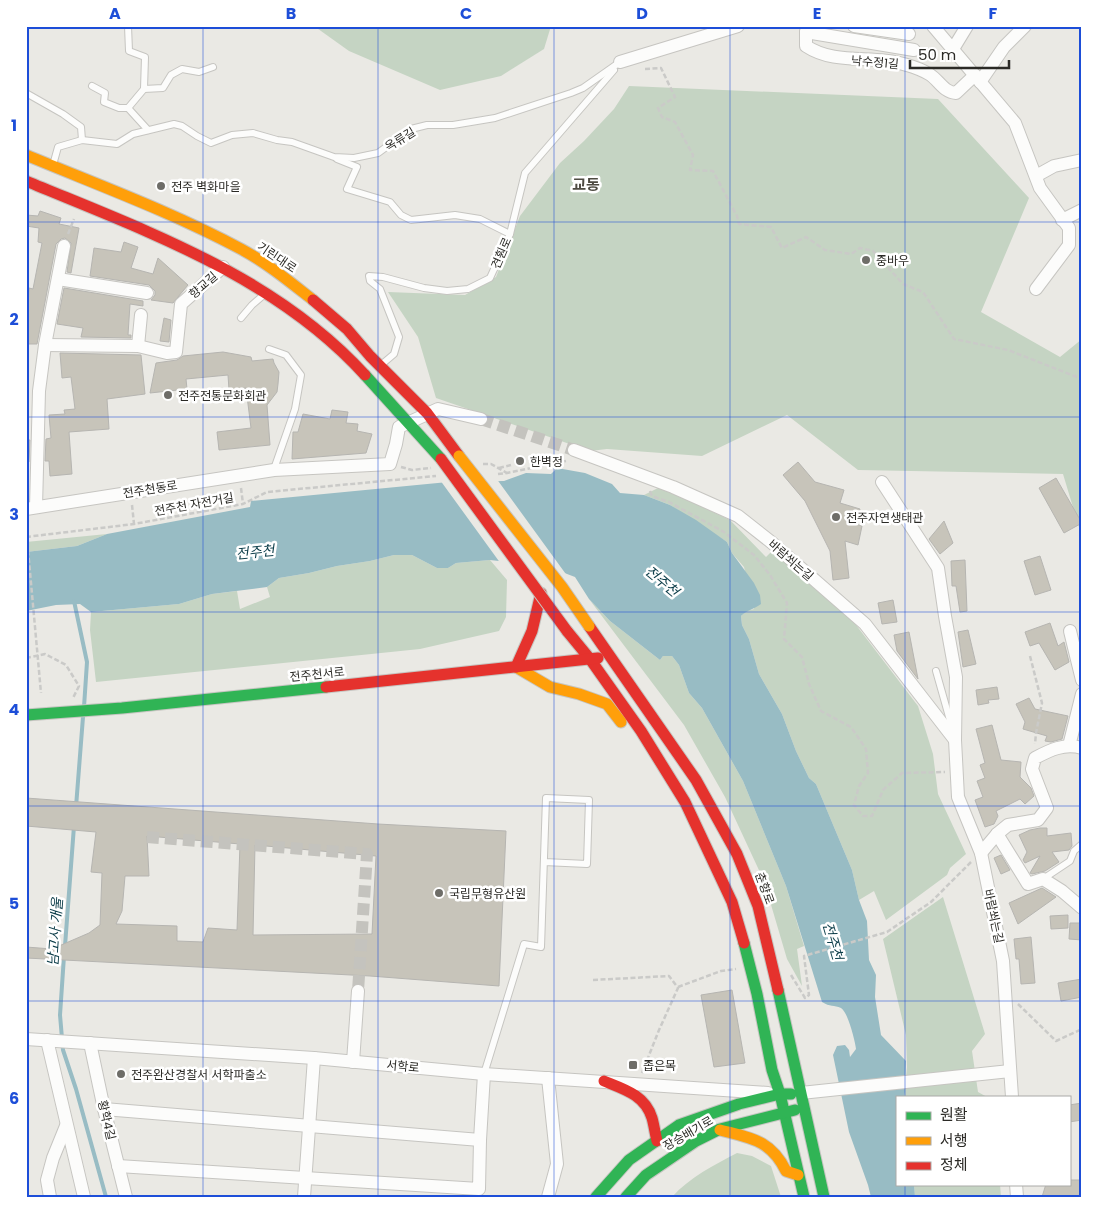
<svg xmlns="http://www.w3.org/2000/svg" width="1108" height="1223" font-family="Poppins,'Noto Sans KR',sans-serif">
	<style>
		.green { fill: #c5d4c3 }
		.water { fill: #98bcc4 }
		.pier { fill: #eae9e4 }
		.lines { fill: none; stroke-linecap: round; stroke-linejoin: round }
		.stream { stroke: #98bcc4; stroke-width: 4 }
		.building { fill: #c7c4ba; stroke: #b6b5b1; fill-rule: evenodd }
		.street-tunnel { stroke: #c4c3be; stroke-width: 12; stroke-dasharray: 12 6; stroke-linecap: butt }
		.lane-casing { stroke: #c6c5c1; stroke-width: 8 }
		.street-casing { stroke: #c6c5c1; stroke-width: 14 }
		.fast-casing { stroke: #c6c5c1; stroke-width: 13 }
		.slow-casing { stroke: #c6c5c1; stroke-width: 13 }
		.jam-casing { stroke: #c6c5c1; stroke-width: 13 }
		.path { stroke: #cacac8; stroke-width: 2.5; stroke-dasharray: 5 2.5; stroke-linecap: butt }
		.lane { stroke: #fcfcfb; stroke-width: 6 }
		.street { stroke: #fcfcfb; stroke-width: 12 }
		.fast { stroke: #30b455; stroke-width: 11 }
		.slow { stroke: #ff9f0a; stroke-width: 11 }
		.jam { stroke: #e5322d; stroke-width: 11 }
		.slow-bridge-casing { stroke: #c6c5c1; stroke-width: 13; stroke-linecap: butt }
		.jam-bridge-casing { stroke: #c6c5c1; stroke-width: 13; stroke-linecap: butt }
		.path-bridge { stroke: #cacac8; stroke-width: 2.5; stroke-dasharray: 5 2.5; stroke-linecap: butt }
		.slow-bridge { stroke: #ff9f0a; stroke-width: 11 }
		.jam-bridge { stroke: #e5322d; stroke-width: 11 }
		.grid { fill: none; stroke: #1d4ed8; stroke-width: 1; stroke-opacity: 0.55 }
		.poi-dot { fill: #6e6d68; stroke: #fff; stroke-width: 2 }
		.labels { text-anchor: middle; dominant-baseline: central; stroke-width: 5; stroke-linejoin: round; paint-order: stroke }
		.street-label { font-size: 12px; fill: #2b2a26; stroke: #fff }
		.poi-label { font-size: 12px; fill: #2b2a26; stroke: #fff; text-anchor: start }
		.water-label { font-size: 14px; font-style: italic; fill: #0b3c48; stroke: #fff }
		.quarter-label { font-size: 15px; font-weight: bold; fill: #4e4b42; stroke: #fff }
		.neatline { fill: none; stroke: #1d4ed8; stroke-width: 2 }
		.grid-label { font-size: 16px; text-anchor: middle; font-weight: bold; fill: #1d4ed8 }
	</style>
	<rect width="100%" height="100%" fill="#eae9e4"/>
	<g class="green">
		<path d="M314,26H551L544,49L501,76L440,90L349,51Z"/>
		<path d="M629,86L938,99L1029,198L981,312L1060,357L1082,339V537L1063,474L858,470L787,415L702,456L607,449L590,451L436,398L418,337L388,292L465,295L496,277L520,216L560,163L584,141L614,109Z"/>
		<path d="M660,487L730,520L766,557L773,550L853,621L918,706L933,754L938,794L966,854L950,868L947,875L886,920L874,891L859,900L852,870L816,784L809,778L796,751L782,714L759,674L749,639L742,625L741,616L746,611L754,609L744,567L732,553L727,542L670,505L644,495Z"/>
		<path d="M107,534L77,546L26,552V542Z"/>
		<path d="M394,555H412L437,568H448L456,563L490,560L507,580L506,617L499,631L420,649L96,682L90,630L91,612L179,604L212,594L237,591L240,609L270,597L267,587L279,578L309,573L337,566L370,561Z"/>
		<path d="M589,599L610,621L660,660L663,656H672L679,665L689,693L702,708L743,781L786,886L804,946L797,949L802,986L787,959L764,881L725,797L684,725Z"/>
		<path d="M943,897L985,1034L972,1051L978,1092L987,1097H904L907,1067L906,1035L883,939Z"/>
		<path d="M737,1153L752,1156L771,1166L781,1197H672C690,1177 714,1165 737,1153Z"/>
		<path d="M914,1184H1000L1001,1197H915Z"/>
	</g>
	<path class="water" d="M557,468L585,473L612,484L620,493L644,495L670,505L696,520L727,542L732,553L754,583L760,595L761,604C754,609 747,610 741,616L742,625L749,639L759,674L782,714L796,751L809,778L816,784L852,870L859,900L867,921L869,960L876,975L875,997L881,1035L906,1061L905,1092L904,1097H897V1184H914L915,1197H871L868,1185L849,1132L833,1055L837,1046L845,1045L849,1050L850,1057L856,1049C855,1041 848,1012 841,1008C834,1005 830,1007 822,1002L786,886L743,781L702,708L689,693L679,665L672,656H663L660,660L610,621L589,599L575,577L546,566L490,560L456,563L448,568H437L412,555H394L370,561L337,566L309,573L279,578L267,587L212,594L179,604L91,612L80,604L56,605L26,611V552L77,546L107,534L250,507L251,501L448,482L504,481L526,473L551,474Z"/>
	<path class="pier" d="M496,478L568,577L546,568L501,564L440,480Z"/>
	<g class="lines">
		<g class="stream">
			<path d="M74,601L87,662L84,707"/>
			<path d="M76,807L83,717"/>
			<path d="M65,946L74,826"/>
			<path d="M64,956L60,1015L63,1050L76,1089L106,1197"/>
		</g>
	</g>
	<g class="building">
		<path d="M40,211L61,218L59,224L79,228L71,273L67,272L71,243L65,238L61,239L56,244L37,344H26L29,288L33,289L42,243L38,242L39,228L26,226V215L38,216Z"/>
		<path d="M124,242L138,247L131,268L153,274L158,258L188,285L173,303L151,300L155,295V291L149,285L90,276L94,248L121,252Z"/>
		<path d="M64,288L143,301V306L130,304L128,335H131V338L81,337L83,328L57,324Z"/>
		<path d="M164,318L171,320L169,342L160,341Z"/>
		<path d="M223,352L251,357L252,361L273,359L274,363L279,372L278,384L277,392L267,405L270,445L219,450L217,432L251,428L246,388L229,390L228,375L186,379L187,389L150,393L156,363L177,360L183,356Z"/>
		<path d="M60,353L141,355L145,394L107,399L109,429L69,432L72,474L50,476L49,461H45L46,439L51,438L49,415L65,414L64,410L75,409L71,377L62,378Z"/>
		<path d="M332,410L348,412L346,423L358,424L357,431L372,434L366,453L292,459L293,432H298L303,414L330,419Z"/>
		<path d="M26,440H30L29,462H26Z"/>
		<path d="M798,462L815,482L844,490L840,503L860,509L856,524L862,526L858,545L845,541L849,578L833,580L830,551L805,501L783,475Z"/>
		<path d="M1056,478L1082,523L1064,533L1039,488Z"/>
		<path d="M944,521L953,543L940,554L929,539Z"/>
		<path d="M1040,556L1051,590L1035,595L1024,561Z"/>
		<path d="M965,560L967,611L960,612L956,586H952L951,561Z"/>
		<path d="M893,600L897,622L882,624L878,603Z"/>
		<path d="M1050,623L1058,646L1064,642L1069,662L1055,670L1039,643L1030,646L1025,632Z"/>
		<path d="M968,630L976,664L963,667L958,632Z"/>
		<path d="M909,632L918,679L897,651L894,635Z"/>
		<path d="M997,687L999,699L988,700L989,703L978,705L976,690Z"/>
		<path d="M1029,698L1035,709L1068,716L1062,739L1051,742L1045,741L1047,736L1023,729L1025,722L1016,704Z"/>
		<path d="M992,725L1001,760L1021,762L1020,777L1031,788L1034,796L1025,804L1020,799L996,811L998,816L994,824L985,827L975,800L983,797L977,781L985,778L980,765L985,763L976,729Z"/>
		<path d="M26,798L378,824L506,831L499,986L370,976L26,958V947L52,949L89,933L100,925L102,873L91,872L96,832L26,826ZM147,836L240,844L237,930L208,928L203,942L177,941V926L116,924L122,911L125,876H149ZM255,845L376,856L372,934L253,935Z"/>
		<path d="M1040,828H1047V836L1071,833L1072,846L1069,850L1052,852L1059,862L1045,871L1032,874L1030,873L1040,856L1025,863L1023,860L1027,852L1019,835L1030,830Z"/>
		<path d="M1001,855L1010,870L1001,874L994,858Z"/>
		<path d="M1042,888L1056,897L1018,924L1009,903Z"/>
		<path d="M1068,915V928L1051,929L1050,916Z"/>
		<path d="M1070,923H1082V940L1069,939Z"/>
		<path d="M1031,937L1035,983L1021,984L1019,959H1016L1014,939Z"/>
		<path d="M1082,979V997L1061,1001L1058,983Z"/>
		<path d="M732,990L745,1063L714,1067L701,995Z"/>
		<path d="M1082,1103V1120L1069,1122V1105Z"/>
		<path d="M1069,1180H1082V1197H1042L1046,1184H1069Z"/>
	</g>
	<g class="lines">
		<g class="street-tunnel">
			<path d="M481,419L574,450"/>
			<path d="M147,837L367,854L358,991"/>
		</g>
		<g class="lane-casing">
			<g id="lane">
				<path d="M128,26L129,51L145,57L144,89L128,108L148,130"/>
				<path d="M92,86L105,93L104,102L119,108H128"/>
				<path d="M144,89L163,88L171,75L182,69L199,72L213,67"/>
				<path d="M26,93L63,114L81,127L82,140"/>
				<path d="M337,159L357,167L347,189L390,202L401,215L411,220L455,215L480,219L510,234"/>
				<path d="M53,165L58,147L82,140L117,144L133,134L174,124L182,126L197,136L211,143L232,135L253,133L277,140L292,142L334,157L354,158L378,153L411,129L427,125H453L495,118L571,93L583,88L620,62"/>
				<path d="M241,318L252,305L266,293"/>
				<path d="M269,349L286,355L301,375L295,409L274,469"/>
				<path d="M381,365L394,354L399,337L380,289L370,281L369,276L383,277L424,288L447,291L468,289L490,278L510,234L525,173L614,70"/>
				<path d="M936,671L951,724"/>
				<path d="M1043,879L1070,861L1074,851L1082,844"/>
				<path d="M484,1074L524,944L541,947L546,798L589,800L587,864L544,862"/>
			</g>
		</g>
		<g class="street-casing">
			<g id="street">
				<path d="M809,26L806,32V46C836,66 874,54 907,65C914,67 922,70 929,74C939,80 943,92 956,93L975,75"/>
				<path d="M854,26L909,34"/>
				<path d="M933,26L1015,123L1040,188L1069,228V245L1036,289"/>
				<path d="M806,32L914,50"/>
				<path d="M953,49L967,26"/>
				<path d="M620,62L738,26"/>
				<path d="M980,82L1004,47L1025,26"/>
				<path d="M1036,176L1054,166L1082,160"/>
				<path d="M1062,220L1082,210"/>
				<path d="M58,279L147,293"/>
				<path d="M45,345L138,346L167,353L176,352L181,304L223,267"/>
				<path d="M138,346L141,315"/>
				<path d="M574,450L673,487L738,516L771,542L865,624L955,740"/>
				<path d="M882,482L938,568L945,616L956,677L955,740L958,797L981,853L1003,961L1012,1097"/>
				<path d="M36,507L39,391L45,345L64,246"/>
				<path d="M26,509L274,470L390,464L396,444L399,427L438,409L481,419"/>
				<path d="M1070,631L1082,680"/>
				<path d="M1069,746L1082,694"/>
				<path d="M997,834L1028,884L1043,879L1062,891L1082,908"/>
				<path d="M981,853L997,834L1008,825L1038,820L1047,808L1032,769L1035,758C1050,750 1064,743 1082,748"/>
				<path d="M26,1039L314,1058L484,1074L768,1093"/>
				<path d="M47,1040L84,1197"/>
				<path d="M90,1043L104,1109L126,1197"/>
				<path d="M353,1062L358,991"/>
				<path d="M801,1093L1010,1071"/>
				<path d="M104,1109L480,1140L484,1074"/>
				<path d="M118,1166L479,1189L480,1140"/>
				<path d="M1016,1184L1017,1197"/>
				<path d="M50,1197L47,1180L53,1158L66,1126"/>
				<path d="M304,1197L314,1058"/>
				<path d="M548,1197L557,1164L548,1078"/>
			</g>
		</g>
		<g class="fast-casing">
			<g id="fast">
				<path d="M365,375L441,459"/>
				<path d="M26,715L122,708L326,687"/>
				<path d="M744,943L757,994L772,1070L780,1094L804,1197"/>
				<path d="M778,990L824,1197"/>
				<path d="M596,1197L629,1160L679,1125L739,1104L780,1094H791"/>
				<path d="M626,1197L646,1175L696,1141L720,1129L795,1110"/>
			</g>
		</g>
		<g class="slow-casing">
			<g id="slow">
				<path d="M26,155C98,185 172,212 241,249C267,263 290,282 313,300"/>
				<path d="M516,667L550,687L579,694L607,704L621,722"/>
				<path d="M720,1130C751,1138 771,1140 786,1171L798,1175"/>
			</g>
		</g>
		<g class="jam-casing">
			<g id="jam">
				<path d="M26,181C146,231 275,276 365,375"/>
				<path d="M313,300L347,329L370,356L427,413L459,456"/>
				<path d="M589,626L696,780L737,854L758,906L778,990"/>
				<path d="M567,631L590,659L641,731L685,802L732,902L744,943"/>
				<path d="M516,667L532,631L541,593"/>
				<path d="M326,687L598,658"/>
				<path d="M604,1081C624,1089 645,1095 652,1118C654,1125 655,1133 657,1141"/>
			</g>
		</g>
		<g class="path">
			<path d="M645,69L661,68L675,97L658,108L662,117L675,122L693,155L690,170L713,171L737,216L739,224L771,227L782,248L806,237L825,250L851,254L860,248L873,251L903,284L923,292L954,339L1008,350L1082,379"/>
			<path d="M68,234L74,219"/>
			<path d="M483,464H491L507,473"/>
			<path d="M401,467L412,470L431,468"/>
			<path d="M499,468L511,465"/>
			<path d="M498,474L507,473L566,461"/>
			<path d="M241,488L243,504"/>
			<path d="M650,491L652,496L669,502L724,532L754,555L770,575L787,603L784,639L802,657L809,684L821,711L851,727L866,749L868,773L859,786L854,805L863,816H872L883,790L902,773L945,772"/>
			<path d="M132,505L134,524"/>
			<path d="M26,537L134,524L243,504L267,492L436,476"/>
			<path d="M1030,656L1042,703L1036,733L1035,744"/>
			<path d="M26,658L45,654L66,665L79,686L73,698"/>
			<path d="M791,975L805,998L809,995L804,956L887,932L931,902L971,862"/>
			<path d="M593,980L669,976L678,988L659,1030L642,1073"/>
			<path d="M678,987L721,971L736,969"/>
			<path d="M1018,1004L1056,1041L1082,1029"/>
		</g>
		<use href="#lane" class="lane"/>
		<use href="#street" class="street"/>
		<use href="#fast" class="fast"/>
		<use href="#slow" class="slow"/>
		<use href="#jam" class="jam"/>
		<g class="slow-bridge-casing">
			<path id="slow-bridge" d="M459,456L562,587L589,626"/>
		</g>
		<g class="jam-bridge-casing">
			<path id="jam-bridge" d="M441,459L567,631"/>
		</g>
		<path class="path-bridge" d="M26,528L41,693"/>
		<use href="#slow-bridge" class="slow-bridge"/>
		<use href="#jam-bridge" class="jam-bridge"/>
	</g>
	<path class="grid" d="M203,26V1197M378,26V1197M554,26V1197M730,26V1197M905,26V1097M26,222H1082M26,417H1082M26,612H1082M26,806H1082M26,1001H1082M905,1184V1197"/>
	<g class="poi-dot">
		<circle cx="161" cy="186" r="5"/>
		<circle cx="866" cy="260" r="5"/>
		<circle cx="168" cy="395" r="5"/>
		<circle cx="520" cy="461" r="5"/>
		<circle cx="836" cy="517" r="5"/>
		<circle cx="439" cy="893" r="5"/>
		<rect x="628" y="1060" width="10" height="10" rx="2.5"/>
		<circle cx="121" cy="1074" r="5"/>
	</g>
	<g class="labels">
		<g class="street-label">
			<text transform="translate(875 62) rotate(5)">낙수정1길</text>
			<text transform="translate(400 139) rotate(-32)">옥류길</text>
			<text transform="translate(501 253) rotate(-67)">견훤로</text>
			<text transform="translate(277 257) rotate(34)">기린대로</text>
			<text transform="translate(203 285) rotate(-41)">향교길</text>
			<text transform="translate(150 489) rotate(-9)">전주천동로</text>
			<text transform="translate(194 504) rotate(-10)">전주천 자전거길</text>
			<text transform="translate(791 560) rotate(41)">바람쐬는길</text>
			<text transform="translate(317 674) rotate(-6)">전주천서로</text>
			<text transform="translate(765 888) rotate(70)">춘향로</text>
			<text transform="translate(994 916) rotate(78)">바람쐬는길</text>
			<text transform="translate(403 1066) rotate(5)">서학로</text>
			<text transform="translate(107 1120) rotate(77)">황학4길</text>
			<text transform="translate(688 1133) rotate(-30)">장승배기로</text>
		</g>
		<g class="poi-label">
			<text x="171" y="186">전주 벽화마을</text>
			<text x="876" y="260">중바우</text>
			<text x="178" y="395">전주전통문화회관</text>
			<text x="530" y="461">한벽정</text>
			<text x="846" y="517">전주자연생태관</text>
			<text x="449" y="893">국립무형유산원</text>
			<text x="643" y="1065">좁은목</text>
			<text x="131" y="1074">전주완산경찰서 서학파출소</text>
		</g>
		<g class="water-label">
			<text transform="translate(255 552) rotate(-6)">전주천</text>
			<text transform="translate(662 581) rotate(40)">전주천</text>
			<text transform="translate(55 932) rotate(-86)">남고사 개울</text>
			<text transform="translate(833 941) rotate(74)">전주천</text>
		</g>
		<g class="quarter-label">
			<text x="586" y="184">교동</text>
		</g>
	</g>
	<rect width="1108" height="1223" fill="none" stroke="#ffffff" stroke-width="55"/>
	<rect x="896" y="1096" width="175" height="90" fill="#ffffff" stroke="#aaaaa8"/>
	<rect x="906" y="1112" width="25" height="8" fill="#30b455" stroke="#aaaaa8"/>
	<text x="940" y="1120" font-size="15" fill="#2b2a26">원활</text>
	<rect x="906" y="1137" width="25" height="8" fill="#ff9f0a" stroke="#aaaaa8"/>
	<text x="940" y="1146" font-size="15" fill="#2b2a26">서행</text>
	<rect x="906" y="1162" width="25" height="8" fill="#e5322d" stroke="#aaaaa8"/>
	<text x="940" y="1170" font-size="15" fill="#2b2a26">정체</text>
	<path d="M910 60v8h99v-8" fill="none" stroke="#2b2a26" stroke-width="2.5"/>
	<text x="918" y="60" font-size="15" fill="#2b2a26" stroke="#ffffff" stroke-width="4" paint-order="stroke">50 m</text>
	<rect x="28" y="28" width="1052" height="1168" class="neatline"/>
	<g class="grid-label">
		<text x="115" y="19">A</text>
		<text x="291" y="19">B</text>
		<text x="466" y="19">C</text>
		<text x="642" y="19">D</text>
		<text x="817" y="19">E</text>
		<text x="993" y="19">F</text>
		<text x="14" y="131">1</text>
		<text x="14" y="325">2</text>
		<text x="14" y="520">3</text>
		<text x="14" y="715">4</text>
		<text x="14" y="909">5</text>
		<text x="14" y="1104">6</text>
	</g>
</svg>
